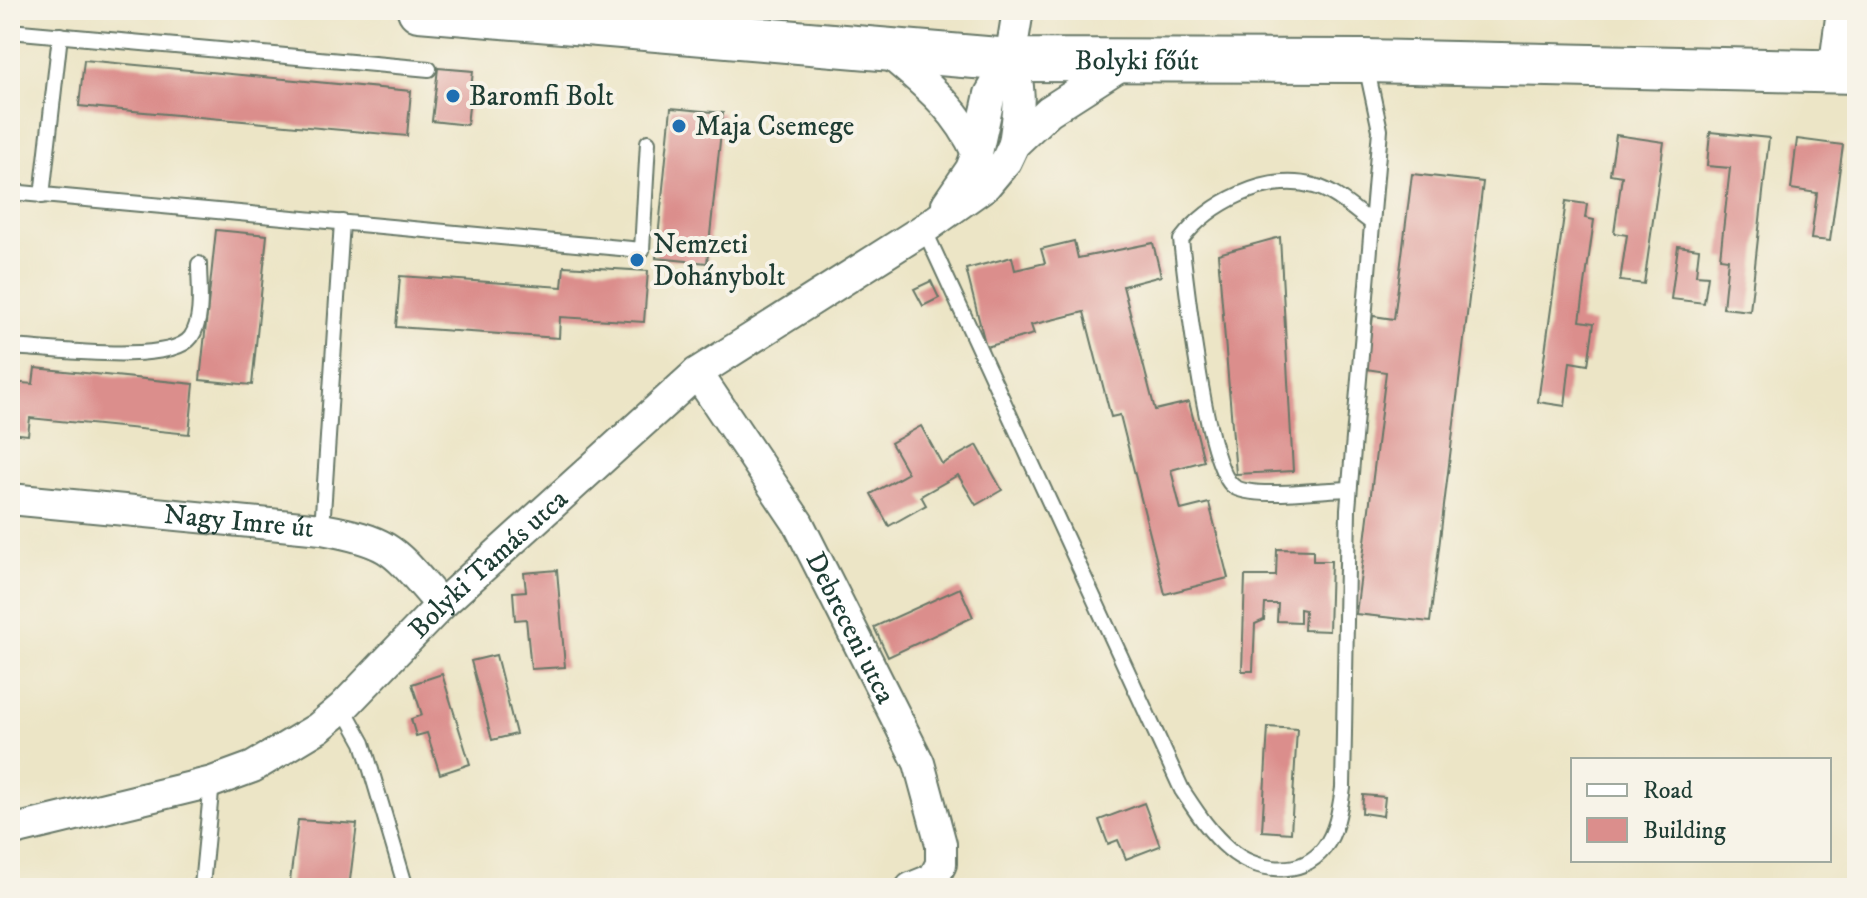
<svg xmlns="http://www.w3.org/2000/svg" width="1867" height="898" font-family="'IM FELL DW Pica',serif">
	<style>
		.building { fill: #db8e8c }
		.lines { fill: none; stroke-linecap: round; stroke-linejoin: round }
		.service-casing { stroke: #677867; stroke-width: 18 }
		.minor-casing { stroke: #677867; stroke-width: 34 }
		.secondary-casing { stroke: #677867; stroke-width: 46 }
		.service { stroke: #fff; stroke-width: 14 }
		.minor { stroke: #fff; stroke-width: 30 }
		.secondary { stroke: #fff; stroke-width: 42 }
		.poi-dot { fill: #1f6fb2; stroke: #f7f3e8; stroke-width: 3 }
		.labels { text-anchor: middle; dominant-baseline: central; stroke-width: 8; stroke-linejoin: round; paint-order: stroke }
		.street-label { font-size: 28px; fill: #1f3d34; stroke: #f7f3e8 }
		.poi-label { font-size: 28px; fill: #1f3d34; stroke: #f7f3e8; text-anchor: start }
	</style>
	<rect width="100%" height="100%" fill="#f7f3e8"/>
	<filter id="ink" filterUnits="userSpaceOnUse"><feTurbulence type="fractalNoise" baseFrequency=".0125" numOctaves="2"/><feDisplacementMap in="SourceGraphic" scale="16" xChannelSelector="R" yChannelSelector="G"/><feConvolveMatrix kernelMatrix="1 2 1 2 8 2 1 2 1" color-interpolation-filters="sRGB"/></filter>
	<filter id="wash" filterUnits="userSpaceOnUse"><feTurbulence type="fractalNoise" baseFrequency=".006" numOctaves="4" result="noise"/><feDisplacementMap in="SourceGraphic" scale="32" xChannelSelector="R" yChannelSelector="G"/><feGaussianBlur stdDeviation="1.8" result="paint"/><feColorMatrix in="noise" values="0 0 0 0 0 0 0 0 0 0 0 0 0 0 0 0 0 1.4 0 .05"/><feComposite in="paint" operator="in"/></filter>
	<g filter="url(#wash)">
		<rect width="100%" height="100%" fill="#ece5c6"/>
		<g id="blocks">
			<g class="building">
				<path d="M84,60L411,91L407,136L79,106Z"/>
				<path d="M438,68L473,71L467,125L432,121Z"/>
				<path d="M671,108L723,113L707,263L656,258Z"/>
				<path d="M1710,132L1769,138L1750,311L1723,308L1728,259L1720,258L1730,168L1707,166Z"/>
				<path d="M1616,135L1664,142L1644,284L1620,281L1627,235L1614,233L1622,176L1610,174Z"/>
				<path d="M1797,139L1843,145L1830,241L1811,239L1817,193L1791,189Z"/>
				<path d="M1412,174L1483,182L1430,622L1356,614L1386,372L1366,369L1373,316L1394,319Z"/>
				<path d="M1566,201L1587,204L1585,218L1594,220L1580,321L1594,323L1588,365L1570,362L1565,406L1538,402Z"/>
				<path d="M216,230L267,235L252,385L200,380Z"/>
				<path d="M1280,237L1293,471L1236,474L1218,254Z"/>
				<path d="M1074,241L1078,258L1153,243L1161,276L1123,286L1155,410L1189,402L1204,461L1171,470L1181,510L1209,503L1228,578L1165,594L1120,415L1111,417L1084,312L1031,325L1034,334L986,347L966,269L1012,257L1015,270L1045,263L1041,249Z"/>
				<path d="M1678,246L1699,249L1696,275L1708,276L1704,303L1671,299Z"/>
				<path d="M564,266L648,271L644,322L560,317L559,338L396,327L400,276L562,287Z"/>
				<path d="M931,281L939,298L923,306L914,289Z"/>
				<path d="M35,368L194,384L189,434L30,418L28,435L10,433V382L33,384Z"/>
				<path d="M921,426L942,464L977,445L1002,490L976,505L958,475L921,496L926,505L889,526L871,494L908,473L891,443Z"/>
				<path d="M1277,549L1313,550V561H1331L1329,631L1304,630L1305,610L1300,609V622L1277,621L1278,604H1265L1264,620L1255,624L1253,671H1242L1245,576H1276Z"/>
				<path d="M557,570L565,667L531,669L526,619L515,620L513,592L526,591L524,573Z"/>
				<path d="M960,588L973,617L888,657L874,627Z"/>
				<path d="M496,655L516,734L492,740L471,661Z"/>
				<path d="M442,674L470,764L440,774L427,733L416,736L411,719L422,715L412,684Z"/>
				<path d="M1268,727L1297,729L1291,833L1262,831Z"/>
				<path d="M1363,795L1385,797L1383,816L1362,813Z"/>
				<path d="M1144,803L1160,846L1126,859L1118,840L1108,844L1099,820Z"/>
				<path d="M298,820L357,824L349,888H289Z"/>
			</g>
		</g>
	</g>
	<g filter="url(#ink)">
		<use href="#blocks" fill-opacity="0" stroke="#677867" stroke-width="2"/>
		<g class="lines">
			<g class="service-casing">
				<g id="service">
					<path d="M10,31L429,69"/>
					<path d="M10,192L642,250L648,142"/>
					<path d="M42,196L60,35"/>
					<path d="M924,229L1182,790C1196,811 1209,832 1229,849C1254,871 1301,879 1324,848C1337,831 1340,808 1343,788L1348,509L1380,130L1366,65"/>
					<path d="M10,347C45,348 170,366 191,337C204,319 199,285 199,264"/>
					<path d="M1349,489C1325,489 1251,500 1233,486C1205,464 1186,282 1181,240C1209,203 1266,173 1314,186C1335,191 1355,211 1372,223"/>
					<path d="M322,529L342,222"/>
					<path d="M343,707L363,743L406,888"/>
					<path d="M194,888L202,886L212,782"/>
				</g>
			</g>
			<g class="minor-casing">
				<g id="minor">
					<path d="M888,52C924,83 958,109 977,153"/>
					<path d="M1010,60C1024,89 1018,113 1014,144"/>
					<path d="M1834,71L1842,10"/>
					<path d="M947,204L971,169L977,153L990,94L1010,60L1018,10"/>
					<path id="s1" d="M697,373L798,523L919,763L941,844V864L933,879L911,888"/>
					<path id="s2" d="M10,499L322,529C394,542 394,551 441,605"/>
					<path id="s3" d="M10,831L212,782L253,767L318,728L343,707L441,605L697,373L924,229L986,185L1006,161L1014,144L1049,111L1124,63"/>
				</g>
			</g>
			<g class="secondary-casing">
				<g id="secondary">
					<path id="s4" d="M419,10L1010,60L1365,61L1857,72"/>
				</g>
			</g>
			<use href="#service" class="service"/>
			<use href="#minor" class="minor"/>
			<use href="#secondary" class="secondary"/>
		</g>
	</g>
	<g class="poi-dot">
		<circle cx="453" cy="96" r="8"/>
		<circle cx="679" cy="126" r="8"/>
		<circle cx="637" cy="260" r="8"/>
	</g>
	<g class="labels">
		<g class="street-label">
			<text stroke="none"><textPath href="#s4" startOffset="720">Bolyki főút</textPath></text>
			<text stroke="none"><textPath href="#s2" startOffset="230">Nagy Imre út</textPath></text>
			<text stroke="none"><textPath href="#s3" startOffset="564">Bolyki Tamás utca</textPath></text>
			<text stroke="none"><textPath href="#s1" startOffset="298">Debreceni utca</textPath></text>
		</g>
		<g class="poi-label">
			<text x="469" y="96">Baromfi Bolt</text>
			<text x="695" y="126">Maja Csemege</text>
			<text x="653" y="244">Nemzeti<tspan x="653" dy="32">Dohánybolt</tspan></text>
		</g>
	</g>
	<rect width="1867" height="898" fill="none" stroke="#f7f3e8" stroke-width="40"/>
	<rect x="1571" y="758" width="260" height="104" fill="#f7f3e8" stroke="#a1aaa0" stroke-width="2"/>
	<rect x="1587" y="784" width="40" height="12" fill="#ffffff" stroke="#a1aaa0" stroke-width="2"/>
	<text x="1643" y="798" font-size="24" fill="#1f3d34">Road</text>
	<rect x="1587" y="818" width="40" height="24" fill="#db8e8c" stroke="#a1aaa0" stroke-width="2"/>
	<text x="1643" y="838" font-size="24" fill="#1f3d34">Building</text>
</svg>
